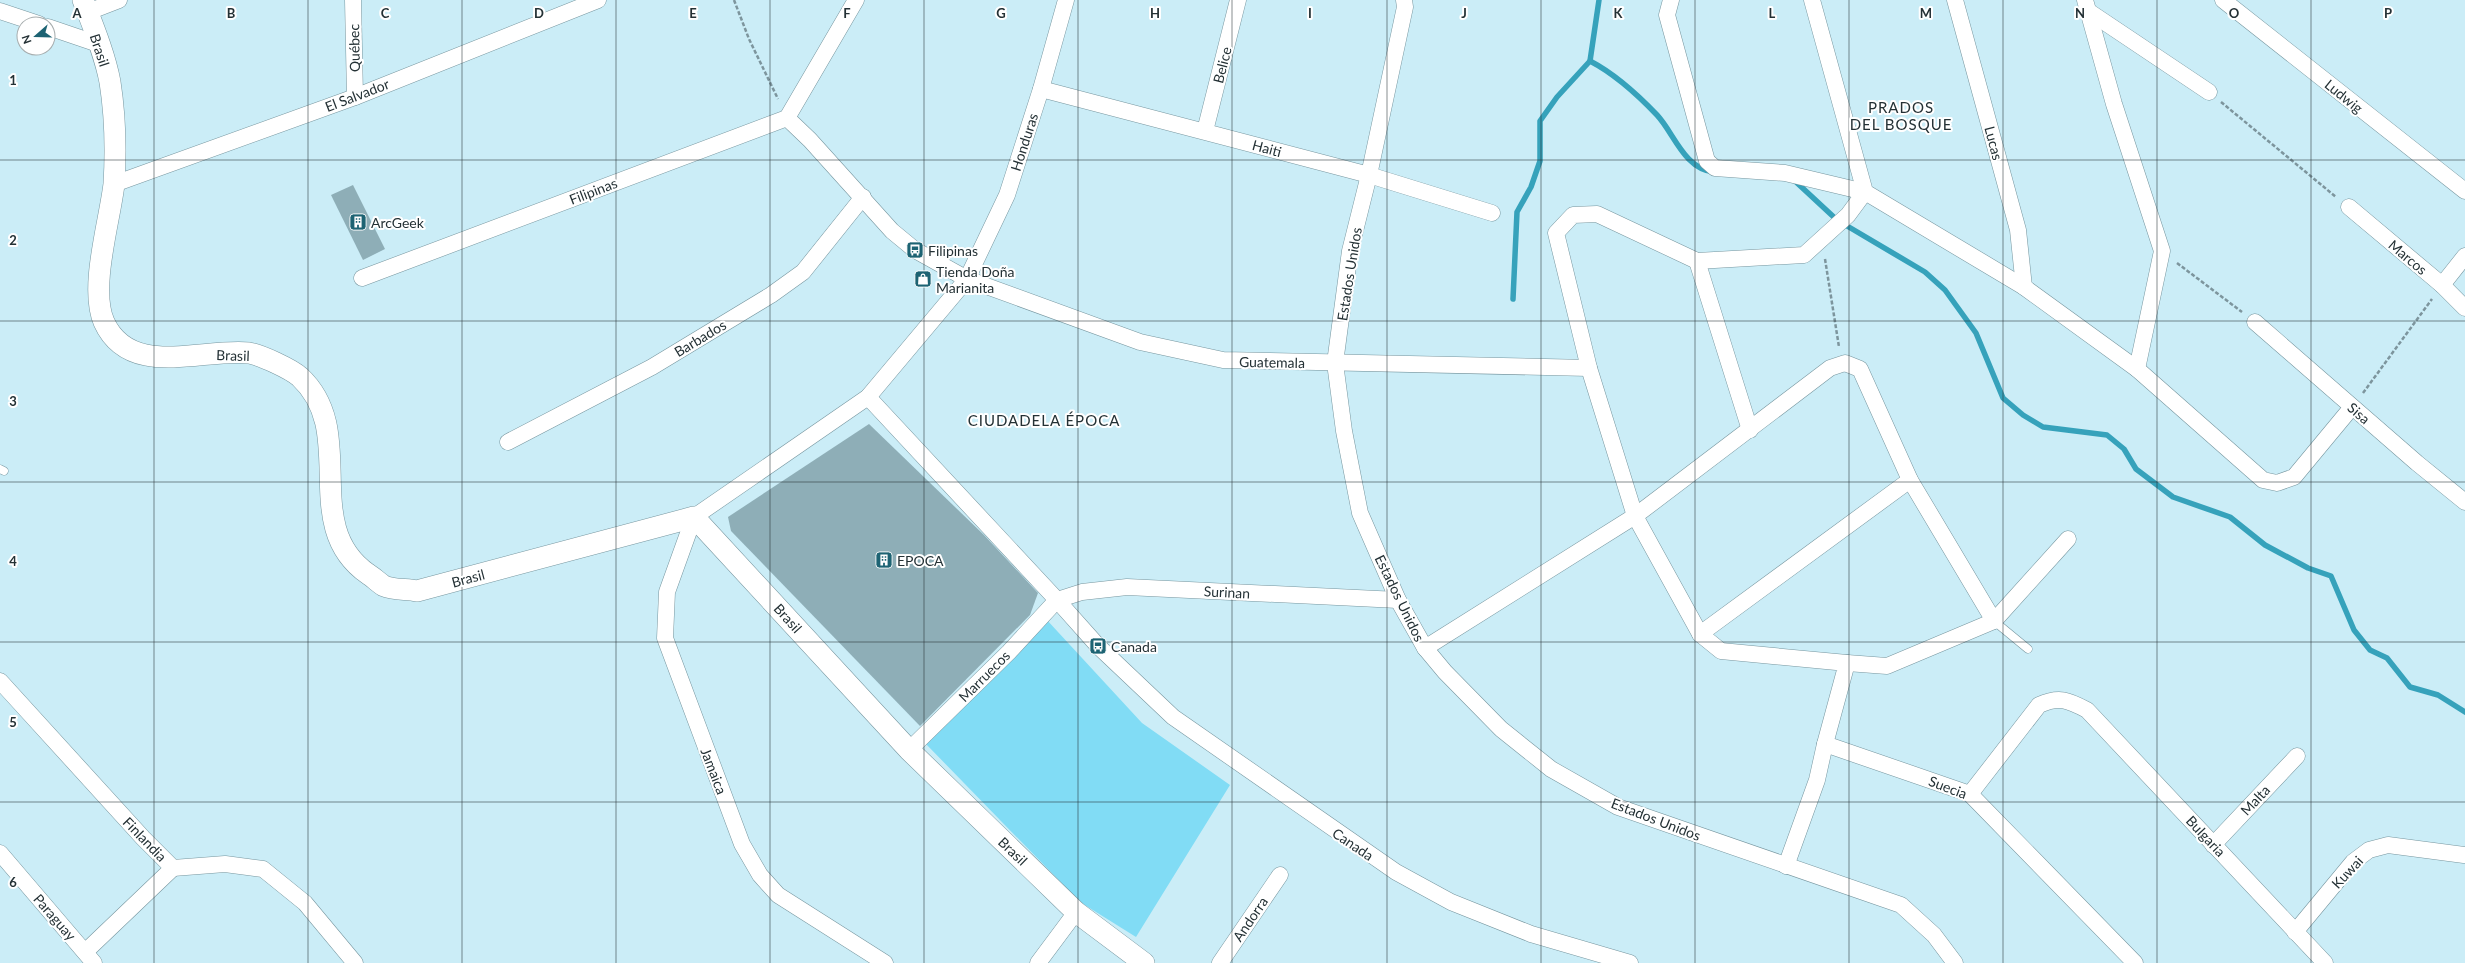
<svg xmlns="http://www.w3.org/2000/svg" width="2465" height="963" font-family="Lato,sans-serif">
	<style>
		.green { fill: #81dcf5 }
		.lines { fill: none; stroke-linecap: round; stroke-linejoin: round }
		.stream { stroke: #36a2bb; stroke-width: 5.5 }
		.building { fill: #8eaeb7 }
		.service-casing { stroke: #77969f; stroke-width: 9 }
		.minor-casing { stroke: #77969f; stroke-width: 17 }
		.tertiary-casing { stroke: #77969f; stroke-width: 22 }
		.path { stroke: #7d959d; stroke-width: 2.5; stroke-dasharray: 4 2; stroke-linecap: butt }
		.service { stroke: #fff; stroke-width: 8 }
		.minor { stroke: #fff; stroke-width: 16 }
		.tertiary { stroke: #fff; stroke-width: 21 }
		.grid { fill: none; stroke: #243135; stroke-width: 1; stroke-opacity: 0.55 }
		.labels { text-anchor: middle; dominant-baseline: central; stroke-width: 4; stroke-linejoin: round; paint-order: stroke }
		.street-label { font-size: 14px; fill: #243135; stroke: #fff }
		.poi-label { font-size: 14px; fill: #243135; stroke: #fff; text-anchor: start }
		.neighbourhood-label { font-size: 15px; letter-spacing: 1px; fill: #243135; stroke: #fff }
		.grid-label { font-size: 13px; text-anchor: middle; font-weight: bold; fill: #243135; stroke: #fff; stroke-width: 4; stroke-linejoin: round; paint-order: stroke }
	</style>
	<rect width="100%" height="100%" fill="#cbedf7"/>
	<path class="green" d="M1046,619L1142,723L1230,785L1136,937L1080,902L925,743Z"/>
	<g class="lines">
		<g class="stream">
			<path d="M1599,0L1590,61C1615,74 1637,94 1657,115C1674,133 1684,169 1714,172"/>
			<path d="M1795,181L1837,220L1925,272L1945,290L1976,333L2003,398L2023,415L2043,427L2107,435L2124,449L2136,469L2173,497L2230,517L2265,545L2308,568L2331,576L2354,630L2370,650L2387,658L2410,687L2438,695L2465,712"/>
			<path d="M1513,299L1517,212L1531,187L1540,161V121L1557,97L1590,61"/>
		</g>
	</g>
	<g class="building">
		<path d="M353,185L385,249L363,260L331,195Z"/>
		<path d="M869,424L984,535L1038,593L1030,615L920,726L731,531L728,517Z"/>
	</g>
	<g class="lines">
		<g class="service-casing">
			<g id="service">
				<path d="M0,469L4,471"/>
				<path d="M1994,621L2028,649"/>
			</g>
		</g>
		<g class="minor-casing">
			<g id="minor">
				<path d="M353,0L355,97"/>
				<path d="M1404,0L1405,7L1369,175L1350,251L1335,363L1344,431L1360,513L1398,600L1425,648L1445,672L1501,729L1551,769L1618,807L1901,905L1934,935L1955,963"/>
				<path d="M1671,0L1667,15L1707,161L1715,168L1785,173L1865,192L1848,215L1804,255L1697,261L1597,214L1573,215L1556,233L1589,368L1635,516L1700,634L1721,651L1847,663L1825,744"/>
				<path d="M1812,0L1865,192L2024,287L2137,369L2263,480L2277,483L2294,477L2352,407"/>
				<path d="M1955,0L2018,230L2024,287"/>
				<path d="M2085,0L2114,104L2162,251L2137,369"/>
				<path d="M2223,0L2465,191"/>
				<path d="M0,11L39,24"/>
				<path d="M2088,11L2209,92"/>
				<path d="M88,12L119,0"/>
				<path d="M48,27L98,44"/>
				<path d="M1041,89L1369,175L1492,213"/>
				<path d="M787,118L810,140L892,231L915,250L967,279L1140,342L1223,360L1589,368"/>
				<path d="M1205,131L1238,0"/>
				<path d="M114,184L355,97L598,0"/>
				<path d="M2349,207L2442,285L2465,308"/>
				<path d="M1697,261L1750,430"/>
				<path d="M362,278L787,118L856,0"/>
				<path d="M2442,285L2465,256"/>
				<path d="M2255,322L2417,463L2465,502"/>
				<path d="M868,397L1057,600L1098,646L1173,717L1396,872L1451,902L1531,934L1630,963"/>
				<path d="M508,442L652,367L771,295L803,272L863,197"/>
				<path d="M1700,634L1910,480"/>
				<path d="M1425,648L1635,516L1830,368L1845,363L1860,369L1910,480L1994,621"/>
				<path d="M1847,663L1887,666L1994,621L2068,539"/>
				<path d="M0,681L143,838L173,868L225,864L263,869L305,903L355,963"/>
				<path d="M909,750L1009,652L1057,600L1082,592L1127,587L1398,600"/>
				<path d="M1970,794L2039,705C2059,696 2068,700 2087,710L2325,963"/>
				<path d="M2213,845L2297,756"/>
				<path d="M0,853L94,963"/>
				<path d="M1786,866L1817,780L1825,744L1970,794L2135,963"/>
				<path d="M2295,932L2353,862L2369,850L2388,845L2464,855"/>
				<path d="M85,952L173,868"/>
				<path d="M885,963L778,895L760,875L742,844L665,638L667,592L694,517L868,397L967,279L1007,195L1041,89L1066,0"/>
				<path d="M1038,963L1076,912"/>
				<path d="M1220,963L1280,875"/>
			</g>
		</g>
		<g class="tertiary-casing">
			<path id="tertiary" d="M83,0C93,26 105,55 110,82C115,114 116,151 114,184C110,220 89,288 104,322C130,379 201,348 249,353C261,355 291,369 300,377C360,433 298,525 368,574C373,577 379,583 384,586C393,590 407,589 417,591L694,517L909,750L1076,912L1144,963"/>
		</g>
		<g class="path">
			<path d="M734,0L749,39L778,99"/>
			<path d="M2221,102L2336,197"/>
			<path d="M1825,259L1839,347"/>
			<path d="M2177,263L2242,312"/>
			<path d="M2363,393L2432,299"/>
		</g>
		<use href="#service" class="service"/>
		<use href="#minor" class="minor"/>
		<use href="#tertiary" class="tertiary"/>
	</g>
	<path class="grid" d="M154,0V963M308,0V963M462,0V963M616,0V963M770,0V963M924,0V963M1078,0V963M1232,0V963M1387,0V963M1541,0V963M1695,0V963M1849,0V963M2003,0V963M2157,0V963M2311,0V963M0,160H2465M0,321H2465M0,482H2465M0,642H2465M0,802H2465"/>
	<defs>
		<g id="building-square" transform="scale(0.9)"><rect x="-9" y="-9" width="18" height="18" rx="4" fill="#1d6373" stroke="#fff"/><path d="M-4-6H4V6H1V3H-1V6H-4ZM-2.5-4.3h1.7v1.8h-1.7ZM.8-4.3h1.7v1.8H.8ZM-2.5-1h1.7V.8h-1.7ZM.8-1h1.7V.8H.8Z" fill="#fff"/></g>
		<g id="bus-square" transform="scale(0.9)"><rect x="-9" y="-9" width="18" height="18" rx="4" fill="#1d6373" stroke="#fff"/><path d="M-5-6H5V4H4V6H2V4H-2V6H-4V4H-5ZM-3.5-4V0h7V-4ZM-3.5 1.2v1.5H-2V1.2ZM2 1.2v1.5H3.5V1.2Z" fill="#fff"/></g>
		<g id="shop-square" transform="scale(0.9)"><rect x="-9" y="-9" width="18" height="18" rx="4" fill="#1d6373" stroke="#fff"/><path d="M-5-2.5h2.3a2.7 3.5 0 0 1 5.4 0H5L5.5 6h-11ZM-1.5-2.5h3a1.5 2.3 0 0 0-3 0Z" fill="#fff"/></g>
	</defs>
	<g fill-rule="evenodd">
		<use href="#building-square" x="358" y="222"/>
		<use href="#bus-square" x="915" y="250"/>
		<use href="#shop-square" x="923" y="279"/>
		<use href="#building-square" x="884" y="560"/>
		<use href="#bus-square" x="1098" y="646"/>
	</g>
	<g class="labels">
		<g class="street-label">
			<text transform="translate(354 48) rotate(-91)">Québec</text>
			<text transform="translate(100 50) rotate(72)">Brasil</text>
			<text transform="translate(1222 65) rotate(-76)">Belice</text>
			<text transform="translate(357 95) rotate(-21)">El Salvador</text>
			<text transform="translate(2344 96) rotate(39)">Ludwig</text>
			<text transform="translate(1024 142) rotate(-72)">Honduras</text>
			<text transform="translate(1994 143) rotate(75)">Lucas</text>
			<text transform="translate(1267 148) rotate(15)">Haiti</text>
			<text transform="translate(593 191) rotate(-21)">Filipinas</text>
			<text transform="translate(2408 257) rotate(40)">Marcos</text>
			<text transform="translate(1349 274) rotate(-81)">Estados Unidos</text>
			<text transform="translate(700 338) rotate(-31)">Barbados</text>
			<text transform="translate(233 355) rotate(2)">Brasil</text>
			<text transform="translate(1272 362) rotate(1)">Guatemala</text>
			<text transform="translate(2359 413) rotate(41)">Sisa</text>
			<text transform="translate(468 578) rotate(-15)">Brasil</text>
			<text transform="translate(1227 592) rotate(3)">Surinan</text>
			<text transform="translate(1400 598) rotate(64)">Estados Unidos</text>
			<text transform="translate(788 618) rotate(48)">Brasil</text>
			<text transform="translate(984 676) rotate(-45)">Marruecos</text>
			<text transform="translate(714 771) rotate(69)">Jamaica</text>
			<text transform="translate(1948 787) rotate(21)">Suecia</text>
			<text transform="translate(2255 800) rotate(-47)">Malta</text>
			<text transform="translate(1656 819) rotate(21)">Estados Unidos</text>
			<text transform="translate(2206 836) rotate(47)">Bulgaria</text>
			<text transform="translate(145 839) rotate(46)">Finlandia</text>
			<text transform="translate(1353 844) rotate(34)">Canada</text>
			<text transform="translate(1013 851) rotate(44)">Brasil</text>
			<text transform="translate(2347 872) rotate(-47)">Kuwai</text>
			<text transform="translate(55 917) rotate(49)">Paraguay</text>
			<text transform="translate(1250 919) rotate(-56)">Andorra</text>
		</g>
		<g class="poi-label">
			<text x="371" y="222">ArcGeek</text>
			<text x="928" y="250">Filipinas</text>
			<text x="936" y="271">Tienda Doña<tspan x="936" dy="16">Marianita</tspan></text>
			<text x="897" y="560">EPOCA</text>
			<text x="1111" y="646">Canada</text>
		</g>
		<g class="neighbourhood-label">
			<text x="1901" y="107">PRADOS<tspan x="1901" dy="17">DEL BOSQUE</tspan></text>
			<text x="1044" y="420">CIUDADELA ÉPOCA</text>
		</g>
	</g>
	<g class="grid-label">
		<text x="77" y="18">A</text>
		<text x="231" y="18">B</text>
		<text x="385" y="18">C</text>
		<text x="539" y="18">D</text>
		<text x="693" y="18">E</text>
		<text x="847" y="18">F</text>
		<text x="1001" y="18">G</text>
		<text x="1155" y="18">H</text>
		<text x="1310" y="18">I</text>
		<text x="1464" y="18">J</text>
		<text x="1618" y="18">K</text>
		<text x="1772" y="18">L</text>
		<text x="1926" y="18">M</text>
		<text x="2080" y="18">N</text>
		<text x="2234" y="18">O</text>
		<text x="2388" y="18">P</text>
		<text x="13" y="85">1</text>
		<text x="13" y="245">2</text>
		<text x="13" y="406">3</text>
		<text x="13" y="566">4</text>
		<text x="13" y="727">5</text>
		<text x="13" y="887">6</text>
	</g>
	<g transform="translate(36 36) rotate(250)"><circle r="19" fill="#ffffff" stroke="#a7adae"/>
	<path d="M0-3L7 15L0 10L-7 15Z" fill="#1d6373"/>
	<text y="-6" font-size="11" font-weight="bold" text-anchor="middle" fill="#243135">N</text>
	</g>
</svg>
